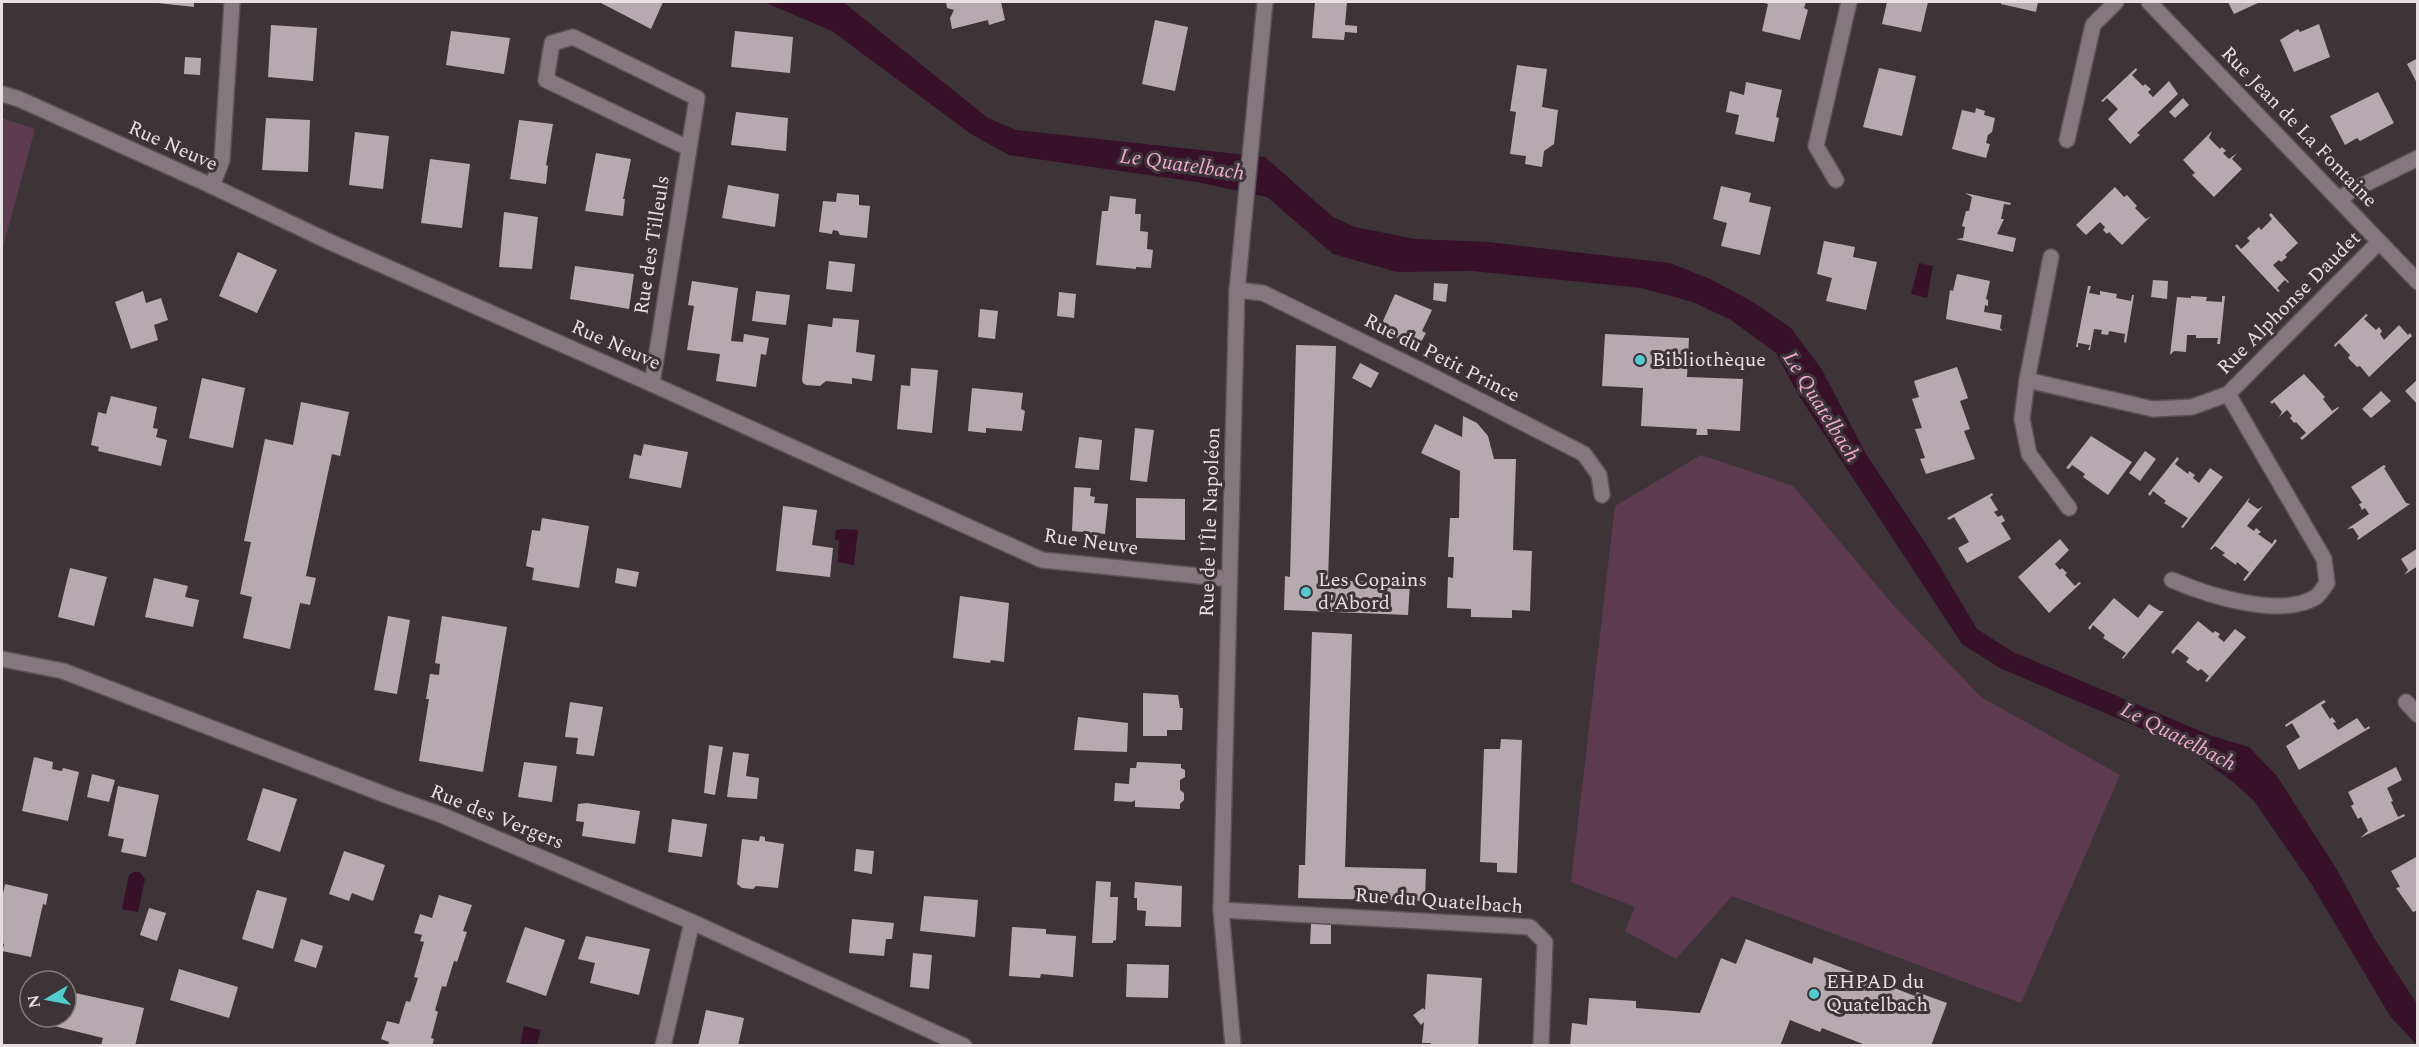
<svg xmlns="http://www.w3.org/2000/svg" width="2419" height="1047" font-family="Spectral,serif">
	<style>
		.green { fill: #5d3b4e }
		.water { fill: #361127 }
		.building { fill: #b5aaaf }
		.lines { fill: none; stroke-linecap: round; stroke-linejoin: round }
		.minor-casing { stroke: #5a5257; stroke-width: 18 }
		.minor { stroke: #82787d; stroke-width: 15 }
		.poi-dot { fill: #52cdcd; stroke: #3d3438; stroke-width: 2 }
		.labels { text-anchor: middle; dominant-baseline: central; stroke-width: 6; stroke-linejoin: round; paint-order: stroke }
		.street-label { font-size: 20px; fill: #e6e0e3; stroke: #3d3438 }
		.poi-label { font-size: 20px; fill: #e6e0e3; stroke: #3d3438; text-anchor: start }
		.water-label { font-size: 21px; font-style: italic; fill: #f0a9d0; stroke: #3d3438 }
	</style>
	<rect width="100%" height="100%" fill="#3d3438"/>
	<g class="green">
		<path d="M2,118L35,129L2,251Z"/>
		<path d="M1701,455L1793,486L1895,607L1981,697L2120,775L2021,1003L1732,896L1676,959L1625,931L1635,907L1571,882L1615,506Z"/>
	</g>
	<g class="water">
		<path d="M764,2H843L988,118L1016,130L1265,157L1333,217L1355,227L1415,239L1488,242L1670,263L1710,279L1753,302L1791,328L1822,370L1866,454L1930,550L1977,629L2013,652L2212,736L2249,747L2276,775L2336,868L2374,938L2417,1004V1045L2390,1016L2312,885L2254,801L2233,782L2187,748L2000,668L1962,644L1799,396L1776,353L1731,320L1693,302L1641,288L1472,271L1397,272L1333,254L1267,197L1197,182L1009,155L971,134L832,31Z"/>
		<path d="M1919,263L1933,266L1927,298L1911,294Z"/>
		<path d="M841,529L858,530L854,565L838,562L839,540H835L836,530Z"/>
		<path d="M134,872H140L145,879L138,912L122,909L129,875Z"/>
		<path d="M524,1026L541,1030L537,1045H520Z"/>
	</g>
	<g class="building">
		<path d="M149,2H194V7Z"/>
		<path d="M599,2H663L651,29Z"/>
		<path d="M946,2H1001L1005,20L989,25L988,20L952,29L950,18L954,10L947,8Z"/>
		<path d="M1315,2H1347L1345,25L1357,26V33L1345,32L1344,40L1312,38Z"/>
		<path d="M1761,2H1806L1804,8L1808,10L1800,40L1762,31L1768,4Z"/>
		<path d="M1887,2H1928L1921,32L1882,24Z"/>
		<path d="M2001,2H2038L2036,12L2001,4Z"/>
		<path d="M2228,2H2260L2234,14Z"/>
		<path d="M1155,20L1188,27L1175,91L1142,84Z"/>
		<path d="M2319,24L2330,57L2294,72L2280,40L2298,29L2300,32Z"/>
		<path d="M271,25L317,28L313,81L268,77Z"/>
		<path d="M451,31L510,38L504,74L446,65Z"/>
		<path d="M735,31L793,37L790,73L731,67Z"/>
		<path d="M185,57L201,58L200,75L184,74Z"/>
		<path d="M2418,58V85L2407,64Z"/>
		<path d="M1517,65L1547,69L1542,107L1558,110L1554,144L1544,151L1542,167L1525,164L1526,156L1510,154L1516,112L1510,111Z"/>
		<path d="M1879,68L1916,76L1902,136L1863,127Z"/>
		<path d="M2136,68L2137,70L2132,75L2143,86L2145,84L2151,89L2148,92L2153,97L2169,81L2178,94L2137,133L2140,135L2130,144L2108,119L2118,109L2107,98L2103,102L2101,101Z"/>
		<path d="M1746,82L1782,90L1776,117L1779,118L1774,142L1735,134L1739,115L1726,112L1730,91L1744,95Z"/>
		<path d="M2378,92L2394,123L2360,141L2357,138L2345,145L2330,116Z"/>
		<path d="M2183,98L2189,105L2175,118L2169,112Z"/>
		<path d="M1976,108L1985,111L1984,115L1995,118L1992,132L1988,135L1986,143L1990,144L1986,158L1952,149L1962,110L1975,113Z"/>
		<path d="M736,112L788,118L786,151L731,145Z"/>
		<path d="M266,118L310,120L308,172L262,170Z"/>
		<path d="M519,120L553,124L546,165L548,166L546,184L510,179Z"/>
		<path d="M2212,131L2209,138L2220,149L2222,147L2226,151L2223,153L2229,159L2237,153L2232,159L2242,169L2214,197L2192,175L2195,173L2183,160Z"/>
		<path d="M355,132L389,136L383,189L349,185Z"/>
		<path d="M596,153L631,159L623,199H625L623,216L585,211Z"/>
		<path d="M430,159L470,164L462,228L421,223Z"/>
		<path d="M728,185L779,194L775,227L722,218Z"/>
		<path d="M1721,186L1751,193L1749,202L1771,207L1760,255L1721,246L1727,223L1713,219Z"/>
		<path d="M2115,187L2124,197L2127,195L2137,206L2135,208L2146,219L2151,216L2122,245L2109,232L2107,234L2103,230L2105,227L2100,222L2086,235L2076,225Z"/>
		<path d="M837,193L859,195V205L870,206L867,238L840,235L838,231L833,230L832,234L819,232L823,201L836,202Z"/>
		<path d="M1965,193L2011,203L2010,205L2004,204L2001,219H2004L1997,234L2016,238L2013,252L1956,239L1963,238L1965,227L1962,226L1966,211H1969L1972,197Z"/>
		<path d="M1110,196L1136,199L1135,214H1141L1140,231L1148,232L1147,249L1153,250L1151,268L1136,267V269L1096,265L1102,211H1108Z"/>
		<path d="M504,212L538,217L532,269L499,267Z"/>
		<path d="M2271,213L2298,243L2285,255L2287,257L2281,262L2279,260L2273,265L2289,282L2288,283L2285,280L2277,288L2280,291L2278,292L2235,246L2237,244L2241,249L2250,241L2247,238L2259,227L2261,230L2272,219L2269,215Z"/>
		<path d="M1824,241L1855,247L1853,257L1877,262L1866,310L1826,301L1832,278L1817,274Z"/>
		<path d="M238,252L277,270L257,313L219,296Z"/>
		<path d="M829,261L855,264L852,292L826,289Z"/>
		<path d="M575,266L634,274L629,309L570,299Z"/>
		<path d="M1957,274L1990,281L1986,299L1988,300V306L1985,305L1984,312L2002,315L2000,328L2003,331L1946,319L1950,290L1953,291Z"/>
		<path d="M2153,280L2168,281L2167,299L2151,297Z"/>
		<path d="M692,281L738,288L731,341L743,342L744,334L769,338L766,355L761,354L756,387L716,381L720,354L687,350L694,306L688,305Z"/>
		<path d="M1434,283L1448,284L1446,302L1433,300Z"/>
		<path d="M2088,286H2091L2089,293L2100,295V291L2117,294L2116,298L2131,301L2132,295H2134L2126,343L2124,342L2125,334L2109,331L2108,335L2101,334L2102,330L2094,329L2090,350H2088L2090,345L2078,343V347H2076Z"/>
		<path d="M143,291L146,303L161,298L168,320L154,325L158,340L131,349L115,302Z"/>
		<path d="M756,291L790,295L786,325L752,321Z"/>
		<path d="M1059,292L1076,294L1074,318L1057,316Z"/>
		<path d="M1395,294L1432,310L1422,331L1426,333L1420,344L1417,342L1416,346L1379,330Z"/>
		<path d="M2191,296L2207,297L2206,301L2222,302V296H2225L2220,344H2217L2218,338H2196V335H2187L2186,352L2174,351L2170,355L2177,297L2191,298Z"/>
		<path d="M980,309L998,311L995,339L978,337Z"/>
		<path d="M2366,314L2368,315L2364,319L2376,330L2379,327L2382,331L2380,334L2384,340L2399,325L2408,335L2410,333L2412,336L2369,377L2360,366L2357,367L2348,358L2350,355L2339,343L2335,347L2334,345Z"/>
		<path d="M833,318L859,320L856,352L875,355L872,381L852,378V384L826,381L820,386L806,385L803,383L802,380L808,324L832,327Z"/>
		<path d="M1605,334L1689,338L1687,377L1743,379L1740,431L1707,429L1708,435H1696L1697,429L1641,426L1643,388L1602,386Z"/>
		<path d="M1296,345L1336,346L1328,580L1410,583L1408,615L1284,610L1285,576L1290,577Z"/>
		<path d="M1360,363L1379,373L1371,388L1352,378Z"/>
		<path d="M1957,367L1968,398L1960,401L1970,429L1964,431L1975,459L1926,474L1920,459L1925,458L1915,429L1922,428L1912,399L1919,397L1914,381Z"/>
		<path d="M911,368L938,370L932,433L897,429L901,385L910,386Z"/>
		<path d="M2304,374L2325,397L2323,399L2332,411L2338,407L2339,408L2302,440L2300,438L2306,433L2296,422L2294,423L2290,418L2292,416L2287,410L2279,417L2282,412L2274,402L2272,404L2270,402Z"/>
		<path d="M202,378L245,388L233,448L189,438Z"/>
		<path d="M2418,379V405L2405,391Z"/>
		<path d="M972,388L1023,393L1021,409L1025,411L1022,431L986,428V433L968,431Z"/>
		<path d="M2381,391L2391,401L2371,418L2362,409Z"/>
		<path d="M111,396L157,407L153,428L158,429L156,437L167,440L161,466L98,451L99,447L91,445L98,412L106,414Z"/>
		<path d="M301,402L349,412L340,456L332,454L306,576L316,578L310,605L300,603L290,649L243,638L252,597L240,594L251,542L244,541L265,439L293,445Z"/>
		<path d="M1463,416L1477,423L1488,436L1494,459H1516L1513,550L1532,551L1530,611L1512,610V618L1471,617V609L1447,608L1448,577L1453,578L1454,557H1448L1450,518H1459L1460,471L1421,453L1435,424L1462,437Z"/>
		<path d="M1135,428L1154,430L1147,482L1130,480Z"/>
		<path d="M2091,436L2132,462L2108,495L2083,477L2085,474L2072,465L2069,469L2066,468Z"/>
		<path d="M1079,437L1102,440L1099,470L1075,468Z"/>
		<path d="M644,444L688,452L681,488L629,478L634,454L641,456Z"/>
		<path d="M2145,451L2156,459L2140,481L2129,473Z"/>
		<path d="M2177,457L2179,459L2175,464L2188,474L2189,471L2195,475L2193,478L2199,483L2210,468L2223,477L2183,528L2181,527L2188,518L2164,503L2166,501L2153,491L2150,496L2148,494Z"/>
		<path d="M2384,465L2386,467L2384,468L2406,503L2410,504L2358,540L2357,538L2359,537L2353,528L2347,529L2369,514L2365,508L2362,510L2359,504L2362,503L2351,487Z"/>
		<path d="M1074,487L1091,488L1090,496L1095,497L1094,503L1108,504L1105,534L1072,531Z"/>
		<path d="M1992,493L1993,495L1990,497L1998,510L1994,512L1998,517L2002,515L2005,521L2001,523L2011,539L1967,563L1958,548L1969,542L1954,517L1949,520L1947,518Z"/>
		<path d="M2250,497L2248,502L2258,509L2263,506L2247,526L2254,531L2256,528L2261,532L2258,534L2272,544L2275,539L2277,541L2245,581L2243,580L2249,572L2237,562L2236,565L2222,555L2225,553L2215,546L2211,550L2210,549Z"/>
		<path d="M1136,498L1185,499V540L1136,538Z"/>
		<path d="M783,506L817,510L812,545L833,548L830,577L776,571Z"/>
		<path d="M542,518L589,526L579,588L532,580L534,568L526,566L532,530L540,531Z"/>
		<path d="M2060,539L2069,550L2055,564L2060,570L2062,568L2067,573L2065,575L2075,586L2079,582L2081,583L2049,613L2018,577Z"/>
		<path d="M2418,548V566L2404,575L2408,570L2401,559Z"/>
		<path d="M70,568L107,577L94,626L58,617Z"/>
		<path d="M617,568L639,572L636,587L615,583Z"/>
		<path d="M154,578L188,586L185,597L199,600L193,627L145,617Z"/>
		<path d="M960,596L1009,603L1004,662L991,660L990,663L953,658Z"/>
		<path d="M2114,598L2138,618L2149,604L2160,611H2164L2123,659L2122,658L2126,653L2103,638L2105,635L2093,625L2090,630L2088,628Z"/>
		<path d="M388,616L410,620L397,694L374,690Z"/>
		<path d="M442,616L507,627L483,772L419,761L429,699H426L430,674L439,675L440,664L435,663Z"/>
		<path d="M2198,621L2213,633L2215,631L2220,634L2218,637L2224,642L2235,629L2246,637L2207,682L2205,681L2209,676L2201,669L2198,671L2186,662L2189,658L2177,649L2173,654L2171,652Z"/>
		<path d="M1312,632L1352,634L1345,867L1426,869L1425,901L1298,898L1299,865H1305Z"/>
		<path d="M1143,693L1178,695L1180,708H1183L1182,730H1167V736H1143Z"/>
		<path d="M2324,700L2326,702L2321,705L2330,719L2332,717L2336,722L2333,723L2338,730L2357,718L2365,729L2369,726L2370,728L2299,770L2286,746L2300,737L2292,723L2286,727L2285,725Z"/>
		<path d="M570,702L603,707L594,756L576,754L578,738L565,737Z"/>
		<path d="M1078,717L1128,723L1127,752L1074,750Z"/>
		<path d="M1501,739L1522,740L1517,873L1497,872V863L1480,862L1484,749H1500Z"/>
		<path d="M709,745L723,747L715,795L704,793Z"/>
		<path d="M733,752L749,754L746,776L759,778L757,799L727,797Z"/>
		<path d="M34,757L53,762L52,769L62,771L63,768L79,772L68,821L22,811Z"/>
		<path d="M524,762L557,766L552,802L518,797Z"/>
		<path d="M1137,762L1181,764V768L1185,770V777L1180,780V790L1184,793V800L1180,804V809L1135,807V800L1132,802L1114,801L1115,783L1129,784L1130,768H1136Z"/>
		<path d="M2396,767L2402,780L2387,788L2393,801L2391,802L2398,817L2404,814L2405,816L2360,838L2368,831L2361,817L2358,819L2351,806L2354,804L2348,792Z"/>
		<path d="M92,774L115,780L109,802L87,797Z"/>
		<path d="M118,786L159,795L146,857L121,852L124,839L108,836Z"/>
		<path d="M263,788L297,799L280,852L247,840Z"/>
		<path d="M587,803L640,811L635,844L582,836L584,822L576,821L578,804Z"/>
		<path d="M672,819L707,824L702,857L668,852Z"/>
		<path d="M760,836L765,837V841L784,844L778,888L756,886L753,889L742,888L737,884L742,839L759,841Z"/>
		<path d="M856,849L874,851L872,874L854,871Z"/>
		<path d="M344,851L385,865L373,901L352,893L349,901L329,894Z"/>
		<path d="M2418,856V910L2413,912L2396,888L2400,887L2391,871Z"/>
		<path d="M1096,881L1111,882L1110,897H1118L1116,940L1113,941V943H1092Z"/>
		<path d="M1135,882L1182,886L1181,927L1145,926L1146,911L1137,910V898H1134Z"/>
		<path d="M5,884L48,894L46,905L43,904L31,957L2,951L4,944L2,943V899Z"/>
		<path d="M257,890L287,898L273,949L242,939Z"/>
		<path d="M439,895L472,905L463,931L467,932L457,962L454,961L446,987L442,986L435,1010L438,1012L431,1038L434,1039L432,1046H388L389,1042L381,1039L387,1021L399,1024L406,1001L410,1002L418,978L414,977L424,942L420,941L422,935L414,933L420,914L432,918Z"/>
		<path d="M924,896L978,900L975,937L920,931Z"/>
		<path d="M149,908L166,913L157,941L140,935Z"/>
		<path d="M852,919L894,923L892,939H886L884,956L849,953Z"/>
		<path d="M1311,924H1331V944H1310Z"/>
		<path d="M525,927L565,940L546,996L506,982Z"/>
		<path d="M1012,927L1046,929V934L1076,936L1073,977L1041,974L1040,978L1009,976Z"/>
		<path d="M586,936L650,949L639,995L590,983L595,963L578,959Z"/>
		<path d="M301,939L323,946L316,968L294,961Z"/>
		<path d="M1746,939L1812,964L1814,957L1915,996L1917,992L1947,1003L1931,1046H1868L1822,1028L1820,1032L1790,1020L1780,1046H1570L1572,1023L1587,1025L1589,998L1636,1001V1008L1700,1013L1721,958L1736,964Z"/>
		<path d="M913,953L932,955L929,989L910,987Z"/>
		<path d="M1127,964L1169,965L1168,998L1126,997Z"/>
		<path d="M179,969L238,987L229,1018L170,1000Z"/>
		<path d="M1427,974L1482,978L1478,1046H1430L1431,1043H1422L1424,1022L1421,1025L1413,1015L1423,1008L1425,1010Z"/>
		<path d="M66,991L144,1008L135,1046H101L103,1038L42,1023L43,1017H66Z"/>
		<path d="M706,1010L744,1018L738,1046H698Z"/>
	</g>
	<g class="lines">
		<g class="minor-casing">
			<g id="minor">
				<path d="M2149,2L2418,282"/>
				<path d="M2,94L19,99L212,186L330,242L652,384L1042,560L1229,579"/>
				<path d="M2067,140L2093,25L2116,2"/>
				<path d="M1836,180L1816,146L1849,2"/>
				<path d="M212,186L222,160L232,2"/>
				<path d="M2340,200L2349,192L2418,158"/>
				<path d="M1237,290L1263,293L1428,374L1584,454L1599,475L1602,495"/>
				<path d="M2027,380L2051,257"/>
				<path d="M652,384L697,98L573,37L552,43L546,80L688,148"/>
				<path d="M2228,394L2379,242"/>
				<path d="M2069,508L2029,454L2022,419L2027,380L2153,409L2192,407L2228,394L2324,559L2327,583C2324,587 2320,594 2316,597C2280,619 2207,595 2172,580"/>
				<path d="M2,659L63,671L391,797L439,814L692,922L964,1046"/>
				<path d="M2406,702L2418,715"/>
				<path d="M1221,910L1530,927L1545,942L1541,1046"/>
				<path d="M663,1046L692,922"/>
				<path d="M1233,1046L1221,910L1237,290L1265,2"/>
			</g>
		</g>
		<use href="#minor" class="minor"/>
	</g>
	<g class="poi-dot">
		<circle cx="1640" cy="360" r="6"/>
		<circle cx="1306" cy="592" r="6"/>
		<circle cx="1814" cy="994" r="6"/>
	</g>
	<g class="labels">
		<g class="street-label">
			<text transform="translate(2299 127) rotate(46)">Rue Jean de La Fontaine</text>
			<text transform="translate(173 146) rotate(24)">Rue Neuve</text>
			<text transform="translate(652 245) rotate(-81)">Rue des Tilleuls</text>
			<text transform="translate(2289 303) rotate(-45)">Rue Alphonse Daudet</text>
			<text transform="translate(616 345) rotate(24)">Rue Neuve</text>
			<text transform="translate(1442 358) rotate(27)">Rue du Petit Prince</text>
			<text transform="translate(1210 522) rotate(-88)">Rue de l'Île Napoléon</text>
			<text transform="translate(1091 542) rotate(8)">Rue Neuve</text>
			<text transform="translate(497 817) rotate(22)">Rue des Vergers</text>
			<text transform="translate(1439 901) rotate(4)">Rue du Quatelbach</text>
		</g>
		<g class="poi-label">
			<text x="1652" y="360">Bibliothèque</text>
			<text x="1318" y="580">Les Copains<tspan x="1318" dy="23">d'Abord</tspan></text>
			<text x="1826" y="982">EHPAD du<tspan x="1826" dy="23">Quatelbach</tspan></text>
		</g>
		<g class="water-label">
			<text transform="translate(1182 165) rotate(8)">Le Quatelbach</text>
			<text transform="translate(1821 407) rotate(58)">Le Quatelbach</text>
			<text transform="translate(2178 737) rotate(27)">Le Quatelbach</text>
		</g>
	</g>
	<rect width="2419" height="1047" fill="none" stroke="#e6e0e3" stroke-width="6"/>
	<g transform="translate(48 999) rotate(260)"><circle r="28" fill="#3d3438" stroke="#81797c" stroke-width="1.5"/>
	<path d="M0-4.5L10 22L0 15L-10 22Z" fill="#52cdcd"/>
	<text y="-9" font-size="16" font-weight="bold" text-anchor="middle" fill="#e6e0e3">N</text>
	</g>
</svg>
